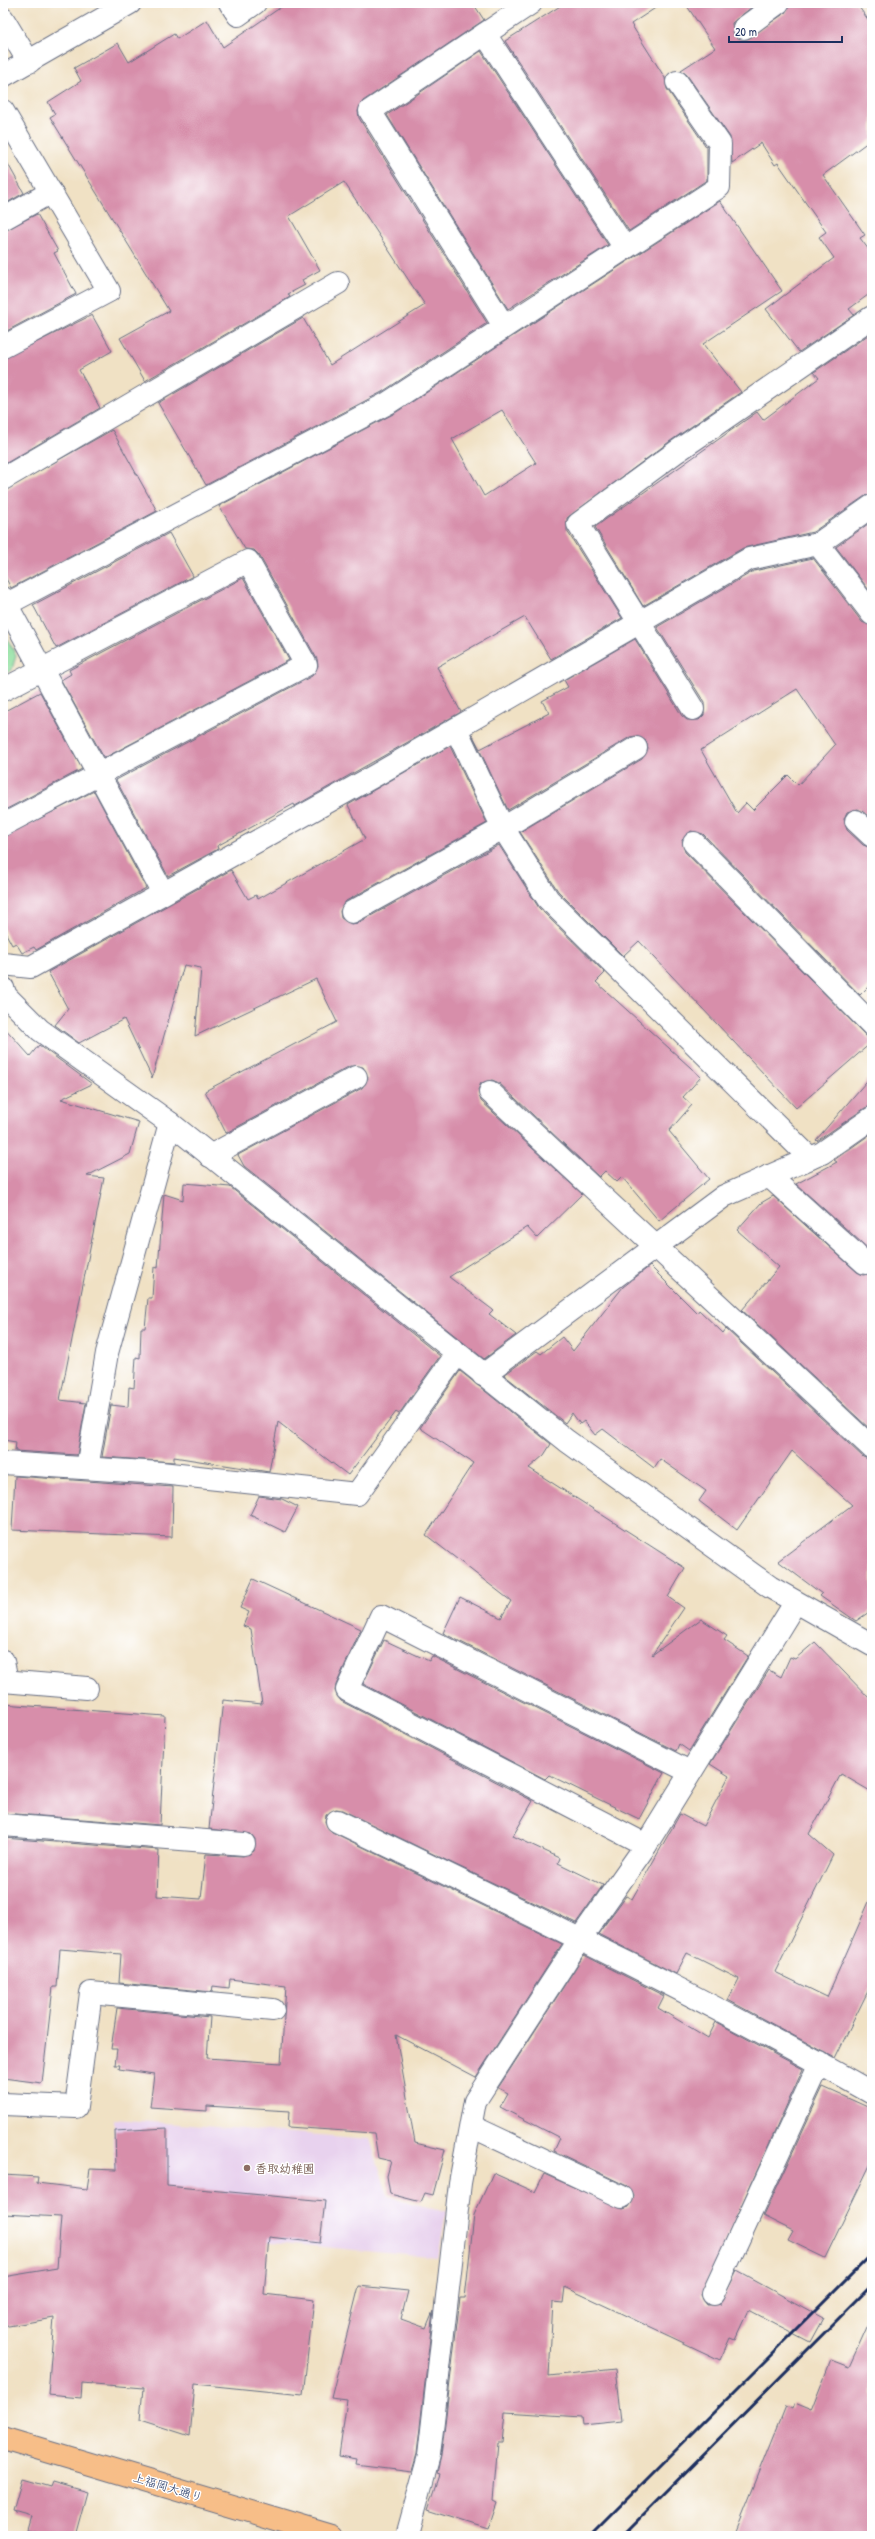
<svg xmlns="http://www.w3.org/2000/svg" width="875" height="2539" font-family="'Patrick Hand','Klee One',sans-serif">
	<style>
		.built { fill: #e8d2ee }
		.green { fill: #8edf9e; stroke: #54877e }
		.building { fill: #d78eaa; fill-rule: evenodd }
		.lines { fill: none; stroke-linecap: round; stroke-linejoin: round }
		.minor-casing { stroke: #666d82; stroke-width: 24 }
		.major-casing { stroke: #666d82; stroke-width: 24 }
		.minor { stroke: #fff; stroke-width: 22 }
		.major { stroke: #f7be88; stroke-width: 22 }
		.rail { stroke: #1b2f5e; stroke-width: 3 }
		.education-dot { fill: #8d6e63; stroke: #fff; stroke-width: 1.5 }
		.labels { text-anchor: middle; dominant-baseline: central; stroke-width: 3; stroke-linejoin: round; paint-order: stroke }
		.education-label { font-size: 12px; font-weight: bold; fill: #785e54; stroke: #fff; text-anchor: start }
		.street-label { font-size: 12px; fill: #1b2f5e; stroke: #fff }
	</style>
	<rect width="100%" height="100%" fill="#fff"/>
	<filter id="ink" filterUnits="userSpaceOnUse"><feTurbulence type="fractalNoise" baseFrequency=".025" numOctaves="2"/><feDisplacementMap in="SourceGraphic" scale="8" xChannelSelector="R" yChannelSelector="G"/><feConvolveMatrix kernelMatrix="1 2 1 2 8 2 1 2 1" color-interpolation-filters="sRGB"/></filter>
	<filter id="wash" filterUnits="userSpaceOnUse"><feTurbulence type="fractalNoise" baseFrequency=".012" numOctaves="4" result="noise"/><feDisplacementMap in="SourceGraphic" scale="16" xChannelSelector="R" yChannelSelector="G"/><feGaussianBlur stdDeviation="0.9" result="paint"/><feColorMatrix in="noise" values="0 0 0 0 0 0 0 0 0 0 0 0 0 0 0 0 0 1.4 0 .05"/><feComposite in="paint" operator="in"/></filter>
	<g filter="url(#wash)">
		<rect width="100%" height="100%" fill="#f0e1c4"/>
		<path class="built" d="M114,2119L370,2139L388,2196L446,2212L438,2258L114,2227Z"/>
		<path class="green" d="M3,631L16,655L12,670L3,675Z"/>
		<g id="blocks">
			<g class="building">
				<path d="M287,3H473L484,20L363,101L358,111L359,118L487,323L382,392L206,485L158,403L303,318L330,365L425,305L344,182L289,216L320,270L302,280L305,285L288,294L290,297L145,381L120,338L169,311L50,117L55,114L48,102L81,81L74,68L118,43L129,62L174,34L177,39L207,20L223,47Z"/>
				<path d="M565,3H663L631,24L665,78L667,89L707,148V180L629,231L505,41Z"/>
				<path d="M685,3H757L732,23L734,36L745,40L785,13L790,3H856L872,25V139L823,175L865,235L860,238L872,254V292L849,309L854,315L799,352L766,309L834,258L819,237L826,232L778,163L775,165L761,143L732,163L730,137L687,75L681,70L715,48Z"/>
				<path d="M481,51L608,245L508,309L387,115Z"/>
				<path d="M3,155L24,193L3,205Z"/>
				<path d="M720,201L782,291L703,344L741,392L669,442L567,518V531L622,618L551,659L525,617L437,667L461,712L295,806L294,804L217,846L218,849L168,876L116,780L312,676L318,666L317,659L259,555L254,550L245,549L219,506L395,413ZM502,410L536,463L484,496L452,439Z"/>
				<path d="M37,214L58,251L54,253L76,294L3,333V231Z"/>
				<path d="M92,315L112,351L79,370L100,408L3,465V359Z"/>
				<path d="M871,333L872,494L865,496L813,532L743,548L643,606L595,527L757,412L763,420L819,378L814,372Z"/>
				<path d="M112,430L157,511L11,588L3,573V491Z"/>
				<path d="M872,521V594L836,547Z"/>
				<path d="M169,533L193,576L56,648L33,605Z"/>
				<path d="M813,558L862,622L872,626V819L858,809L847,812L844,819L847,830L863,845L872,848V983L860,995L703,834L691,831L682,840L685,852L872,1042L796,1108L639,941L623,956L558,891L520,832L642,759L648,748L646,741L636,736L630,737L508,810L472,734L480,749L549,713L542,701L568,687L564,680L635,639L682,716L687,720H699L704,715V702L657,627L754,571ZM797,689L835,745L798,785L788,775L753,810L746,803L737,813L701,750Z"/>
				<path d="M243,578L289,660L104,758L61,680L71,674L69,670Z"/>
				<path d="M40,692L82,769L3,811V712Z"/>
				<path d="M450,746L487,823L346,901L340,911L341,918L351,924L358,923L499,845L539,908L605,973L596,982L701,1077L683,1097L692,1105L669,1131L709,1179L659,1221L622,1177L617,1182L605,1171L599,1177L499,1083L492,1080L481,1083L478,1090L481,1101L582,1194L537,1238L527,1227L449,1277L493,1310L489,1314L516,1335L484,1359L244,1166L238,1155L362,1088L368,1078L363,1067L350,1066L226,1133L205,1091L337,1022L316,979L195,1036L201,968L184,965L152,1078L124,1019L79,1043L55,1025L68,1009L48,972L231,870L248,899L256,895L258,899L365,839L348,805Z"/>
				<path d="M94,791L146,888L36,950L34,947L22,953L16,943L12,945L3,928V837Z"/>
				<path d="M3,1026L30,1056L39,1045L92,1084L61,1099L139,1122L130,1154L87,1176L104,1178L60,1400L86,1403L77,1455L15,1451L16,1442L3,1440Z"/>
				<path d="M872,1075V1106L865,1108L817,1141L816,1140Z"/>
				<path d="M872,1133V1252L796,1184L837,1162L834,1160Z"/>
				<path d="M184,1183L230,1187L440,1356L399,1414L396,1412L348,1475L278,1422L269,1472L174,1457V1462L102,1457L111,1405L128,1407L129,1387L134,1388L136,1357L140,1358L141,1328H145L148,1298H152L154,1267L158,1268L164,1194L183,1200Z"/>
				<path d="M773,1196L857,1272L863,1275L872,1273V1431L742,1310L779,1267L737,1230L761,1203Z"/>
				<path d="M650,1266L697,1313L699,1310L723,1333L726,1329L863,1457L872,1460V1610L856,1621L820,1596L822,1594L778,1561L852,1505L792,1451L737,1530L699,1501L706,1491L660,1459L654,1468L603,1429L595,1435L584,1421L580,1424L572,1413L565,1423L504,1375L537,1351L541,1354L562,1337L573,1351L623,1287Z"/>
				<path d="M460,1371L551,1444L544,1455L529,1468L685,1568L668,1597L684,1608L652,1655L701,1619L727,1636L724,1640L748,1656L689,1751L679,1744L676,1751L443,1633L460,1597L501,1618L511,1601L426,1535L473,1463L420,1428Z"/>
				<path d="M15,1476L173,1487L172,1537L12,1530Z"/>
				<path d="M259,1496L282,1499L298,1507L285,1532L250,1515Z"/>
				<path d="M253,1579L361,1629L336,1685L335,1691L341,1701L533,1801L513,1836L560,1858L558,1863L603,1885L576,1923L342,1810L336,1809L326,1815L325,1822L332,1832L562,1944L476,2077L396,2035L415,2143L445,2150L433,2195L425,2193L421,2202L390,2194L387,2176L391,2161L378,2158L374,2133L288,2127L289,2111L207,2106V2111L150,2107L154,2074L119,2069L120,2065H115L117,2049H111L117,2008L210,2017L207,2058L281,2063L286,1986L230,1979L229,1988L213,1986L212,1992L119,1983L121,1954L60,1949L57,1987H53L42,2083L3,2078V1838L159,1850L157,1896L201,1899L206,1854L243,1856L254,1851L255,1839L251,1834L209,1829L223,1700L262,1704L251,1629L243,1626L249,1612L240,1608Z"/>
				<path d="M384,1640L429,1661L432,1656L664,1773L639,1819L549,1775L545,1779L363,1684Z"/>
				<path d="M815,1642L872,1701V1792L841,1774L809,1834L833,1855L775,1972L827,1997L872,1895V1983L835,2058L728,2000L739,1979L687,1953L676,1974L598,1934L626,1896L632,1899L680,1814L703,1826L729,1776L710,1764L769,1670L781,1677L790,1657L795,1659Z"/>
				<path d="M3,1704L165,1716L160,1825L3,1813Z"/>
				<path d="M584,1955L664,1996L658,2008L708,2038L716,2022L803,2069L701,2295L707,2305L720,2304L737,2271L823,2318L810,2342L749,2310L735,2340L730,2338L720,2360L565,2287L563,2303L553,2302L549,2376L615,2369L621,2421L583,2425L582,2417L505,2412L502,2443H498L493,2500L497,2502L488,2529L428,2510L440,2475L437,2474L441,2457L460,2298H465L474,2215L493,2173L535,2192L544,2174L623,2209L629,2207L634,2196L627,2186L554,2151L560,2138L500,2107L508,2093L498,2088Z"/>
				<path d="M823,2087L872,2109V2161L825,2258L788,2240L793,2231L763,2216Z"/>
				<path d="M167,2128V2186L325,2201L320,2243L269,2237L264,2294L314,2300L303,2395L195,2384L190,2436L140,2420L143,2388L82,2383L81,2398L48,2395L54,2318L3,2327V2277L57,2268L61,2217L3,2214V2175L38,2177L37,2183L87,2189L90,2169L116,2170L115,2131Z"/>
				<path d="M359,2286L408,2291L401,2319L426,2328L433,2311L417,2454L412,2471L355,2464L356,2459L339,2456L347,2400L331,2398Z"/>
				<path d="M872,2316V2536H734L786,2406L792,2409L794,2404L811,2411L831,2360L849,2367Z"/>
				<path d="M22,2479L50,2487L52,2482L87,2492L75,2536H48L27,2530L31,2516L13,2511Z"/>
			</g>
		</g>
	</g>
	<g filter="url(#ink)">
		<use href="#blocks" fill-opacity="0" stroke="#666d82" stroke-width="1"/>
		<g class="lines">
			<g class="minor-casing">
				<g id="minor">
					<path d="M230,3L238,15L255,3"/>
					<path d="M3,19L29,62"/>
					<path d="M744,28L778,3"/>
					<path d="M485,34L625,248"/>
					<path d="M3,76L130,3"/>
					<path d="M3,111L109,291L3,347"/>
					<path d="M3,219L51,192"/>
					<path d="M504,326L370,111L531,3"/>
					<path d="M3,479L338,283"/>
					<path d="M818,544L872,614"/>
					<path d="M3,598L163,893"/>
					<path d="M7,604L388,403L719,187L720,144L677,82"/>
					<path d="M3,690L248,561L306,665L3,825"/>
					<path d="M693,709L578,524L676,452L872,317"/>
					<path d="M456,729L503,828L548,899L810,1158"/>
					<path d="M856,821L872,836"/>
					<path d="M694,843L872,1025"/>
					<path d="M352,912L503,828L636,748"/>
					<path d="M3,964L31,967L376,775L749,559L818,544L872,506"/>
					<path d="M3,988L6,996L40,1030L170,1123L567,1441L770,1587L872,1645"/>
					<path d="M490,1092L872,1448"/>
					<path d="M210,1156L356,1077"/>
					<path d="M769,1176L865,1263"/>
					<path d="M483,1375L724,1196L822,1153L872,1118"/>
					<path d="M3,1463L161,1473L357,1494L457,1354"/>
					<path d="M87,1468L107,1353L170,1123"/>
					<path d="M3,1661L7,1681"/>
					<path d="M3,1681L87,1688"/>
					<path d="M337,1821C517,1908 698,1994 872,2093"/>
					<path d="M3,1825L244,1844"/>
					<path d="M646,1845L347,1690L381,1616L690,1772"/>
					<path d="M3,2104L76,2107L91,1993L273,2010"/>
					<path d="M471,2126L622,2197"/>
					<path d="M713,2294L820,2063"/>
					<path d="M407,2536L429,2456L460,2183L475,2101L580,1939L646,1845L795,1603"/>
				</g>
			</g>
			<g class="major-casing">
				<path id="major" d="M3,2438L332,2536"/>
			</g>
			<use href="#minor" class="minor"/>
			<use href="#major" class="major"/>
			<g class="rail">
				<path d="M590,2536L872,2254"/>
				<path d="M622,2536L872,2285"/>
			</g>
		</g>
	</g>
	<circle class="education-dot" cx="247" cy="2168" r="4"/>
	<g class="labels">
		<g class="education-label">
			<text x="255" y="2168">香取幼稚園</text>
		</g>
		<g class="street-label">
			<text transform="translate(168 2487) rotate(17)">上福岡大通り</text>
		</g>
	</g>
	<rect width="875" height="2539" fill="none" stroke="#fff" stroke-width="16"/>
	<path d="M729 36v6h113v-6" fill="none" stroke="#1b2f5e" stroke-width="2"/>
	<text x="735" y="36" font-size="12" fill="#1b2f5e" stroke="#ffffff" stroke-width="3" paint-order="stroke">20 m</text>
</svg>
